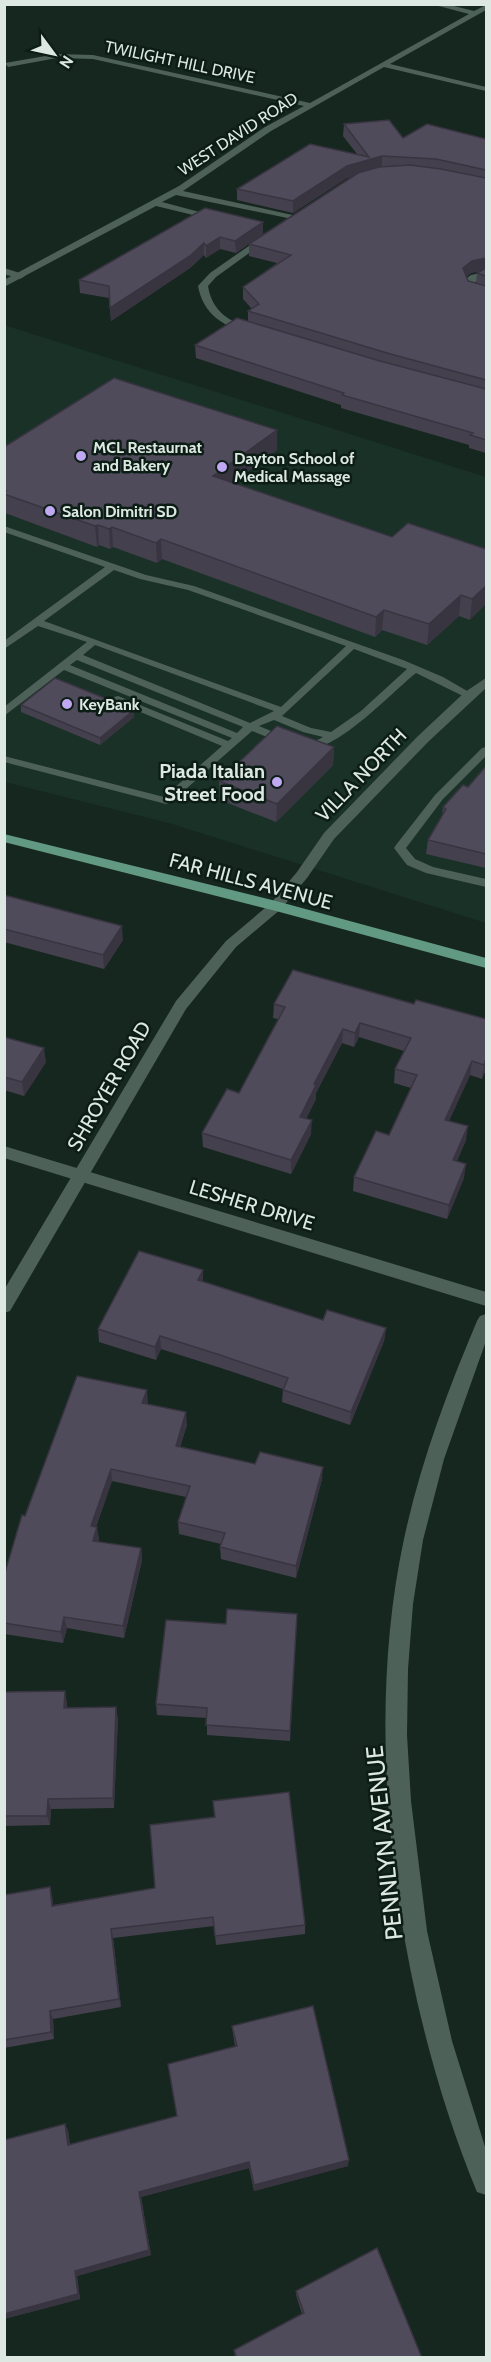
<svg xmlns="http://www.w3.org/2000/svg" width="491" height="2362" font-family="Cabin,sans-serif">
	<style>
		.built { fill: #193127 }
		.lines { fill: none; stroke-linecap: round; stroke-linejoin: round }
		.service { fill: #4e6158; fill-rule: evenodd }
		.minor { fill: #4e6158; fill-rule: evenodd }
		.tertiary { fill: #4e6158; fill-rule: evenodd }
		.primary { fill: #629982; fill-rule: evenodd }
		.wall { fill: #45404e; fill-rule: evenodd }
		.shaded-wall { fill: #383440 }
		.building { fill: #504b5b; stroke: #383440; stroke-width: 1.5 }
		.poi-dot { fill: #c1a8f3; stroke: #0c1d16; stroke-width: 2 }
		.labels { text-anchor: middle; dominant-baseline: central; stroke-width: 5; stroke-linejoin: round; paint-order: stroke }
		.far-street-label { font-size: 16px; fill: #dde8e2; stroke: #0c1d16 }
		.far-poi-label { font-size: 16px; font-weight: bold; fill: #dde8e2; stroke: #0c1d16; text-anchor: start }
		.poi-label { font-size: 20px; font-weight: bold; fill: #dde8e2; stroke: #0c1d16; text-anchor: end }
		.street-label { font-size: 20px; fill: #dde8e2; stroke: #0c1d16 }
		.near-street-label { font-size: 24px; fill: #dde8e2; stroke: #0c1d16 }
	</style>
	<rect width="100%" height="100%" fill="#16271f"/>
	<path class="built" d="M4,325L486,477V923L169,823L5,782Z"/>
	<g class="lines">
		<g class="service">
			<path d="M4,526L146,575L194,586L403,660L443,677L474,695L469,698L465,697L416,673C396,688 326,764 302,745C307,740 317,742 323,737L303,732L274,720L259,726L290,739V743H282L252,731L170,803L166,804L4,762V756L164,797L222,746L114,701V697L118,696L228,741L232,738L64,670L4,716V707L87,642L38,626L4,649V641L105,567L4,532ZM114,570L140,579L188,590L346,646L281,707L44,621ZM95,645L274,711L250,723L83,655ZM354,649L407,669L361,711L331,732L311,728L282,716ZM77,660L243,727L237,733L70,665Z"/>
			<path d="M486,747V756L443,799L406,848L415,859L433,867L486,879V887L426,873L407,865L394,848L396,845L435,795L482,748Z"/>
		</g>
		<g class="minor">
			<path d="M431,4H446L474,11L486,5V10L390,64L486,87V91L384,67L271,131L183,191L297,216V220L176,195L162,202L222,218L218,221L156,206L4,287V280L179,186L265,127L304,106L93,59L57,58L8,67L5,63L57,54L93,55L310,103L469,14Z"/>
			<path d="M263,236L270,238L216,277L208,286C212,312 230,322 253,329L255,331L250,334C224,327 203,314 198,286L210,273Z"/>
			<path d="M486,272V278L472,283L474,287L486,291V297L467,291L464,280L471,275Z"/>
			<path d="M486,678V688L428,742L334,839L307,878L281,909H271L269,906L271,903L297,872L324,833L418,736L465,692Z"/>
			<path d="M4,1146L486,1292V1306L4,1158Z"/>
			<path d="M486,1314V1341L444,1459L423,1540L413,1604L408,1669L407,1735L411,1801L427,1931L452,2041L486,2150V2195L477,2192C398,2001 360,1742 404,1539C420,1464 447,1392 477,1321L480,1316Z"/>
		</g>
		<g class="tertiary">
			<path d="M4,268L23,274L25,276L20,279L4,274Z"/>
			<path d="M276,901L283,906L281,909L236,947L186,1009L10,1311L4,1313V1290L176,1001L226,941L271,903Z"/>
		</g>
		<path class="primary" d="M4,834L276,901L486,958V968L276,911L4,842Z"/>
	</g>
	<g class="wall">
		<path d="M344,124L403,138L486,139V453L469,448V445L341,408V405L196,358L195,345L248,322V311L252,309L243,299V287L277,263L249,256V244L353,176L347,178L293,213L237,200V189L357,154L343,136ZM480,271L477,273L476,283L468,281L466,277L471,273Z"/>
		<path d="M263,222V234L236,253L220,249L206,258L204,255L190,268L111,321L109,298L80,293L79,280Z"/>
		<path d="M4,447L277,450L232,483L392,537L486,549L470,620L459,616L427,645L382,630L375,637L162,559L157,563L113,547L110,549L99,545L97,547L5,513L4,510Z"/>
		<path d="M21,705L134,717L100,745L21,712Z"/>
		<path d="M334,747L333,765L276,822L220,800L219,781Z"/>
		<path d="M486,766V868L426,854L428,840L442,816L443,807L468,787Z"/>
		<path d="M4,895L123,940L104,969L4,942Z"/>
		<path d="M274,1004H414L486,1019V1074L484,1073L482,1079L470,1075L449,1121L466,1140L457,1161L464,1178L447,1219L353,1191L354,1177L389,1135L411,1088L394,1083L395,1069L404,1051L359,1037L354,1047L342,1043L316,1093V1099L306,1119L311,1134L291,1174L203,1147L202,1133L239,1093L278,1019L273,1018Z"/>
		<path d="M4,1037L46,1062L24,1096L4,1090Z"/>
		<path d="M203,1282L323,1320L386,1328L384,1341L350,1425L282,1402L283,1389L221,1368L161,1349L156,1360L99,1342L98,1329Z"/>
		<path d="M147,1390V1404L187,1425L180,1447L322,1479L296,1578L221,1559L220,1547L221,1544L179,1534L178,1522L186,1497L112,1481L96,1527L99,1539L98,1542L141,1548L142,1560L124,1638L67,1628L63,1643L4,1634V1576L25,1516Z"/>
		<path d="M297,1614L290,1741L207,1735V1718L157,1715L156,1704L226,1624Z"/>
		<path d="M4,1692L67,1702V1708L118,1718L114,1808L51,1809L50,1825L4,1826Z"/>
		<path d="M213,1801L305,1925V1934L216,1945L214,1926L113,1938L121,2007L53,2019L54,2039L4,2048V1895L52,1896L53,1905L155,1888L214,1817Z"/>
		<path d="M232,2026L348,2166L254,2191L249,2168L141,2197L151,2255L77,2276L80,2299L4,2319L68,2130L70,2145L177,2116L235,2046L233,2034Z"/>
		<path d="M296,2291L422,2358H235L234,2350L302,2314L296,2295Z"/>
	</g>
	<g class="shaded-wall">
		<path d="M382,156V168L347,178L293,213V201L347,166Z"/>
		<path d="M263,222V234L236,253L235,241Z"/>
		<path d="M220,237V249L206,258V246Z"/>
		<path d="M204,243V255L190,268L111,321L110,308Z"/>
		<path d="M486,258V270L471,273L462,281L463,268L472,261Z"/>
		<path d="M277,430V450L214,496L213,476Z"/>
		<path d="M98,525L99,545L97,547L95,526Z"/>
		<path d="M112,527L113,547L110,549L109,529Z"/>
		<path d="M161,539L162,559L157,563L156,543Z"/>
		<path d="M486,586V604L470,620L472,599Z"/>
		<path d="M461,595L459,616L427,645L429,624Z"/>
		<path d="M384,610L382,630L375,637L376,617Z"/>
		<path d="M134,710V717L100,745V738Z"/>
		<path d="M334,747L333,765L276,822L277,804Z"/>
		<path d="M122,926L123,940L104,969L103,955Z"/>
		<path d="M360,1023L359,1037L354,1047L355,1033Z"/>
		<path d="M343,1029L342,1043L316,1093V1099L299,1131L300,1117L314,1084Z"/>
		<path d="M44,1048L46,1062L24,1096L22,1082Z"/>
		<path d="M486,1059L484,1073L482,1079L484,1065Z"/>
		<path d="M472,1061L470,1075L443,1134L445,1120Z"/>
		<path d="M312,1120L311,1134L291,1174V1160Z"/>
		<path d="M468,1126L466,1140L451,1174L453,1160Z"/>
		<path d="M466,1164L464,1178L447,1219L449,1205Z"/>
		<path d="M203,1270V1283L198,1280Z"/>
		<path d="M386,1328L384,1341L350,1425L351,1412Z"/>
		<path d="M160,1336L161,1349L156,1360L155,1347Z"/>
		<path d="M147,1390L148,1403L144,1416L142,1403Z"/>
		<path d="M186,1412L187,1425L176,1458V1446Z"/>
		<path d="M323,1467L322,1479L296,1578V1566Z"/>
		<path d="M111,1469L112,1481L92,1538L91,1526Z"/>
		<path d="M97,1527L99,1539L95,1553L93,1541Z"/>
		<path d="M141,1548L142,1560L124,1638L123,1626Z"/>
		<path d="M64,1617L67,1628L63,1643L61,1632Z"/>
		<path d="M65,1691L67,1702L66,1719L64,1708Z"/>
		<path d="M116,1707L118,1718L114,1808L113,1798Z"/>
		<path d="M48,1799L51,1809L50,1825L47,1816Z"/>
		<path d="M50,1887L52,1896L54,1915L52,1906Z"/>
		<path d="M111,1929L113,1938L121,2007L119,1999Z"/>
		<path d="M50,2011L53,2019L54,2039L51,2032Z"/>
		<path d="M65,2124L68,2130L70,2152L68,2145Z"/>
		<path d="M349,2160L348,2166L254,2191V2185Z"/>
		<path d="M249,2162V2168L141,2197L151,2255L77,2276L80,2299L4,2319V2314L75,2271L139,2192Z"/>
	</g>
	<g class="building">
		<path d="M389,120L403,138L427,124L486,139V170L436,159L382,156L347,166L293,201L237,189L310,144L369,157L344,124Z"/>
		<path d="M410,165L441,169L486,178V258L472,261L463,268L468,281L486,286V380L387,353L248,311L259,304L243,287L291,255L249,244L358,173L379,167Z"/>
		<path d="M205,208L263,222L235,241L220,237L206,246L204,243L190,256L110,308L109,286L79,280Z"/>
		<path d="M486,268V276L477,273Z"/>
		<path d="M237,318L380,361L486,389V440L470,435L473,433L342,395L344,393L195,345Z"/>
		<path d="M114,378L277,430L213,476L392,537L408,523L486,549V586L472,599L461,595L429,624L384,610L376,617L161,539L156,543L112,527L109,529L98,525L95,526L4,494L6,491H4V447Z"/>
		<path d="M55,678L134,710L100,738L21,705Z"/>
		<path d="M277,726L334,747L277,804L219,781Z"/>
		<path d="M486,766V854L428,840L446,809L443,807L463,785L468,787Z"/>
		<path d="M4,895L122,926L103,955L4,929Z"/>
		<path d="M293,970L414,1004L416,1000L486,1019V1059L484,1065L472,1061L445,1120L468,1126L453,1160L466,1164L449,1205L354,1177L376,1131L389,1135L417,1075L395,1069L411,1038L360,1023L355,1033L343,1029L314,1084L316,1085L300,1117L312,1120L291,1160L202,1133L227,1089L239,1093L285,1007L274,1004Z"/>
		<path d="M4,1037L44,1048L22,1082L4,1077Z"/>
		<path d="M139,1251L203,1270L198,1280L323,1320L327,1310L386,1328L351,1412L283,1390L288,1378L220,1355L160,1336L155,1347L98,1329Z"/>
		<path d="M77,1376L147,1390L142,1403L186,1412L176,1446L255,1464L260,1452L323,1467L296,1566L220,1547L225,1533L178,1522L190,1486L111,1469L91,1526L97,1527L93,1541L141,1548L123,1626L64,1617L61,1632L4,1623V1576L22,1515L25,1516Z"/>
		<path d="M227,1609L297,1614L290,1731L206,1725L207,1708L156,1704L166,1620L226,1624Z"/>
		<path d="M65,1691L64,1708L116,1707L113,1798L48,1799L47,1816H4V1692Z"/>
		<path d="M289,1792L305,1925L215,1936L213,1917L111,1929L119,1999L50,2011L51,2032L4,2040V1895L50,1887L52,1906L155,1888L150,1825L215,1817L213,1801Z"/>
		<path d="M313,2006L349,2160L254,2185L249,2162L139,2192L149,2250L75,2271L78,2294L4,2314V2140L65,2124L68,2145L177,2116L168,2064L237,2046L232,2026Z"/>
		<path d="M377,2248L422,2358H237L234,2350L304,2313L296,2291Z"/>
	</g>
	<g class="poi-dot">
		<circle cx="81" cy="456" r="6"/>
		<circle cx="222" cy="467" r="6"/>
		<circle cx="50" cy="511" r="6"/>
		<circle cx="67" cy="704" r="6"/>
		<circle cx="277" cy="782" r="6"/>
	</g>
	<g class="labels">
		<g class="far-street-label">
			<text transform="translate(180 62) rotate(12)">TWILIGHT HILL DRIVE</text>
			<text transform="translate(238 134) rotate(-33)">WEST DAVID ROAD</text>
		</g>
		<g class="far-poi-label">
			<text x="93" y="447">MCL Restaurnat<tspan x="93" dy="18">and Bakery</tspan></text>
			<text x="234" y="458">Dayton School of<tspan x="234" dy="18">Medical Massage</tspan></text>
			<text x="62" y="511">Salon Dimitri SD</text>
			<text x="79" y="704">KeyBank</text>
		</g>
		<g class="poi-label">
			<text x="265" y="771">Piada Italian<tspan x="265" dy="23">Street Food</tspan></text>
		</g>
		<g class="street-label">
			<text transform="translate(361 775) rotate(-46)">VILLA NORTH</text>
			<text transform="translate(251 881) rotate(15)">FAR HILLS AVENUE</text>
			<text transform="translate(109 1086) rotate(-60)">SHROYER ROAD</text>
			<text transform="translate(252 1205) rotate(17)">LESHER DRIVE</text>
		</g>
		<g class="near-street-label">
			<text transform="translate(384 1843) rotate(-96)">PENNLYN AVENUE</text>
		</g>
	</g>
	<rect width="491" height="2362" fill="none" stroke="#dde8e2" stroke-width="12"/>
	<g transform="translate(54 54) rotate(123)" stroke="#0c1d16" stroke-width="4.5" paint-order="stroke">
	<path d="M0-4.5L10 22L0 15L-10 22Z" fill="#dde8e2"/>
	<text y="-9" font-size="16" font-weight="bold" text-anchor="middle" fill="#dde8e2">N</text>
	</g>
</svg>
